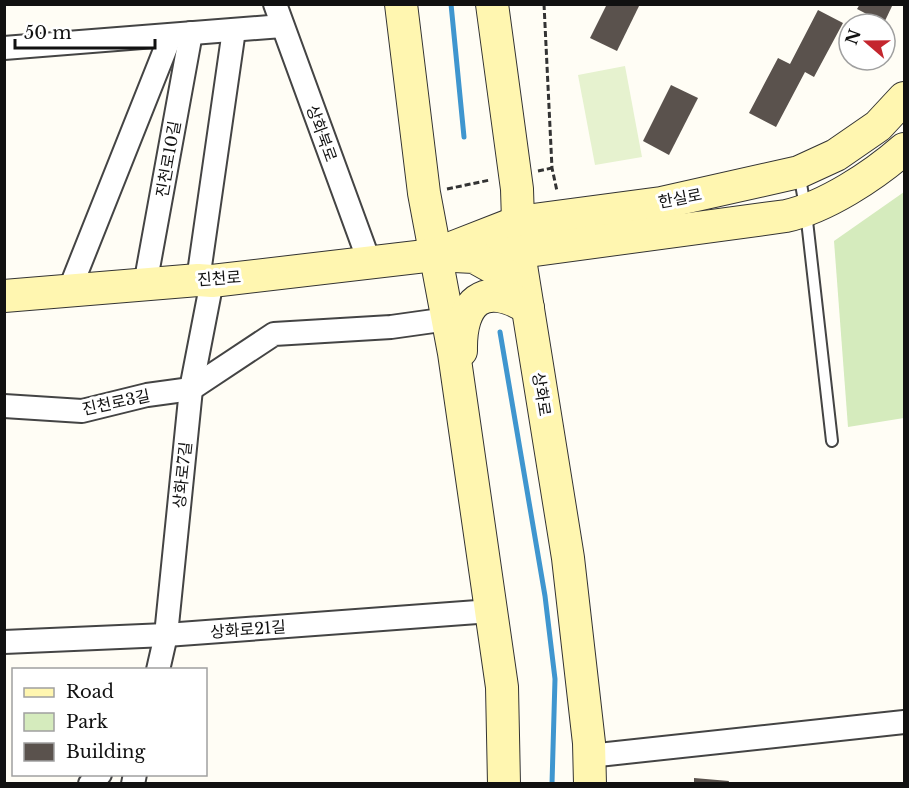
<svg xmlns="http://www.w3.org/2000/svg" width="909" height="788" font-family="'Libre Baskerville','Noto Sans KR',serif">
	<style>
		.green { fill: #d5ebbd }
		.pitch { fill: #e6f2cf }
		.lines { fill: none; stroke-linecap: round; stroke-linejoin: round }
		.stream { stroke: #3f96cf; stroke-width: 5 }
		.building { fill: #5a524d }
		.service-casing { stroke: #444; stroke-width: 14 }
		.minor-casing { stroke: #444; stroke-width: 26 }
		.secondary-casing { stroke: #333; stroke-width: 34 }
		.path { stroke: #333; stroke-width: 3; stroke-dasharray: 6 3; stroke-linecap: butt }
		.service { stroke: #fff; stroke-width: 10 }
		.minor { stroke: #fff; stroke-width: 22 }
		.secondary { stroke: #fff6b0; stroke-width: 32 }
		.labels { text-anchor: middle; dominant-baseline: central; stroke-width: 6; stroke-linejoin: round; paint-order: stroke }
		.street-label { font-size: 16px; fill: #111; stroke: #fff }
	</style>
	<rect width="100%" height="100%" fill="#fffdf5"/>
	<path class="green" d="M904,192V418L848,427L834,241Z"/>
	<path class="pitch" d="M625,66L642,157L595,165L578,75Z"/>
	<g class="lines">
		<g class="stream">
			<path d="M451,4L464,137"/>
			<path d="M500,332L545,596L555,679L552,784"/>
		</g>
	</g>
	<g class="building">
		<path d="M607,4H640L617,51L590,38Z"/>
		<path d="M860,4H893L884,23L857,9Z"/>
		<path d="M818,10L843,23L814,77L805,72L776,127L749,113L778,58L790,64Z"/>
		<path d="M671,85L698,98L669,155L643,141Z"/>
		<path d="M694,778L729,781L728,784H694Z"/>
	</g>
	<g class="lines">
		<g class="service-casing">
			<path id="service" d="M799,173L806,212L832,441"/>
		</g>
		<g class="minor-casing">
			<g id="minor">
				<path d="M275,4L369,261"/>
				<path d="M4,48L282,26"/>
				<path d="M198,280L234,30"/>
				<path d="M145,285L191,33"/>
				<path d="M69,291L171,35"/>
				<path d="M4,406L82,411L147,395L191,389L274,334L391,327L448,319"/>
				<path d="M4,642L166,635L491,611"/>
				<path d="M158,670L166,635L191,389L212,281"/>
				<path d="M589,756L904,722"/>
				<path d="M90,784L100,774"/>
				<path d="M133,784L135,774"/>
			</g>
		</g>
		<g class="secondary-casing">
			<g id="secondary">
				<path d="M401,4L424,193L454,353L502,687L504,784"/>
				<path d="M492,4L517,189L519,253L568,558L589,743L590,784"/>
				<path d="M441,252L518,222L661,203L799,172L836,155L878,126L904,98"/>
				<path d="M498,255L786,216C826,207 873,176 904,149"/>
				<path d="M4,296L198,280L212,281L434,255L474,257L510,277L524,302"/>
				<path d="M461,351C460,302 483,280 528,308"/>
			</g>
		</g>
		<g class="path">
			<path d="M544,4L552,168L557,191"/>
			<path d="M538,171L552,168"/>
			<path d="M447,189L490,180"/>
		</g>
		<use href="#service" class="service"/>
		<use href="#minor" class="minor"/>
		<use href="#secondary" class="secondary"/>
	</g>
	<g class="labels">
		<g class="street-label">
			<text transform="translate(322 133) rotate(70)">상화북로</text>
			<text transform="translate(168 159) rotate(-80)">진천로10길</text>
			<text transform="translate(680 198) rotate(-11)">한실로</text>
			<text transform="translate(219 278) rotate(-4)">진천로</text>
			<text transform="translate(542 394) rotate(81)">상화로</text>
			<text transform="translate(116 402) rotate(-12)">진천로3길</text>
			<text transform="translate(182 475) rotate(-84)">상화로7길</text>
			<text transform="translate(248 629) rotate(-4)">상화로21길</text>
		</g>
	</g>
	<rect width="909" height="788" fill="none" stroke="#111111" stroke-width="12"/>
	<rect x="12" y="668" width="195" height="108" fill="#ffffff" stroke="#a0a0a0" stroke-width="1.5"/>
	<rect x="24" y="688" width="30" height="9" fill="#fff6b0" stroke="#a0a0a0" stroke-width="1.5"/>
	<text x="66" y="698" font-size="18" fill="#111111">Road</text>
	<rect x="24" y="713" width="30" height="18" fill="#d5ebbd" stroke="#a0a0a0" stroke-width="1.5"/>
	<text x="66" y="728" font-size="18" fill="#111111">Park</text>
	<rect x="24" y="743" width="30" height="18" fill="#5a524d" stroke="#a0a0a0" stroke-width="1.5"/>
	<text x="66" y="758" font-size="18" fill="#111111">Building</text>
	<g transform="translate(867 42) rotate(290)"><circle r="28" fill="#ffffff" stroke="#a0a0a0" stroke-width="1.5"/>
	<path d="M0-4.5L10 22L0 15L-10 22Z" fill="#c4262e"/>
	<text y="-9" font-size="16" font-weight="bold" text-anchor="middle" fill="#111111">N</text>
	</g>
	<path d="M15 39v9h140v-9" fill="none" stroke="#111111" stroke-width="3"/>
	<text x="24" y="39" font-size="18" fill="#111111" stroke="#ffffff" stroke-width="4.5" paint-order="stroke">50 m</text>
</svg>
